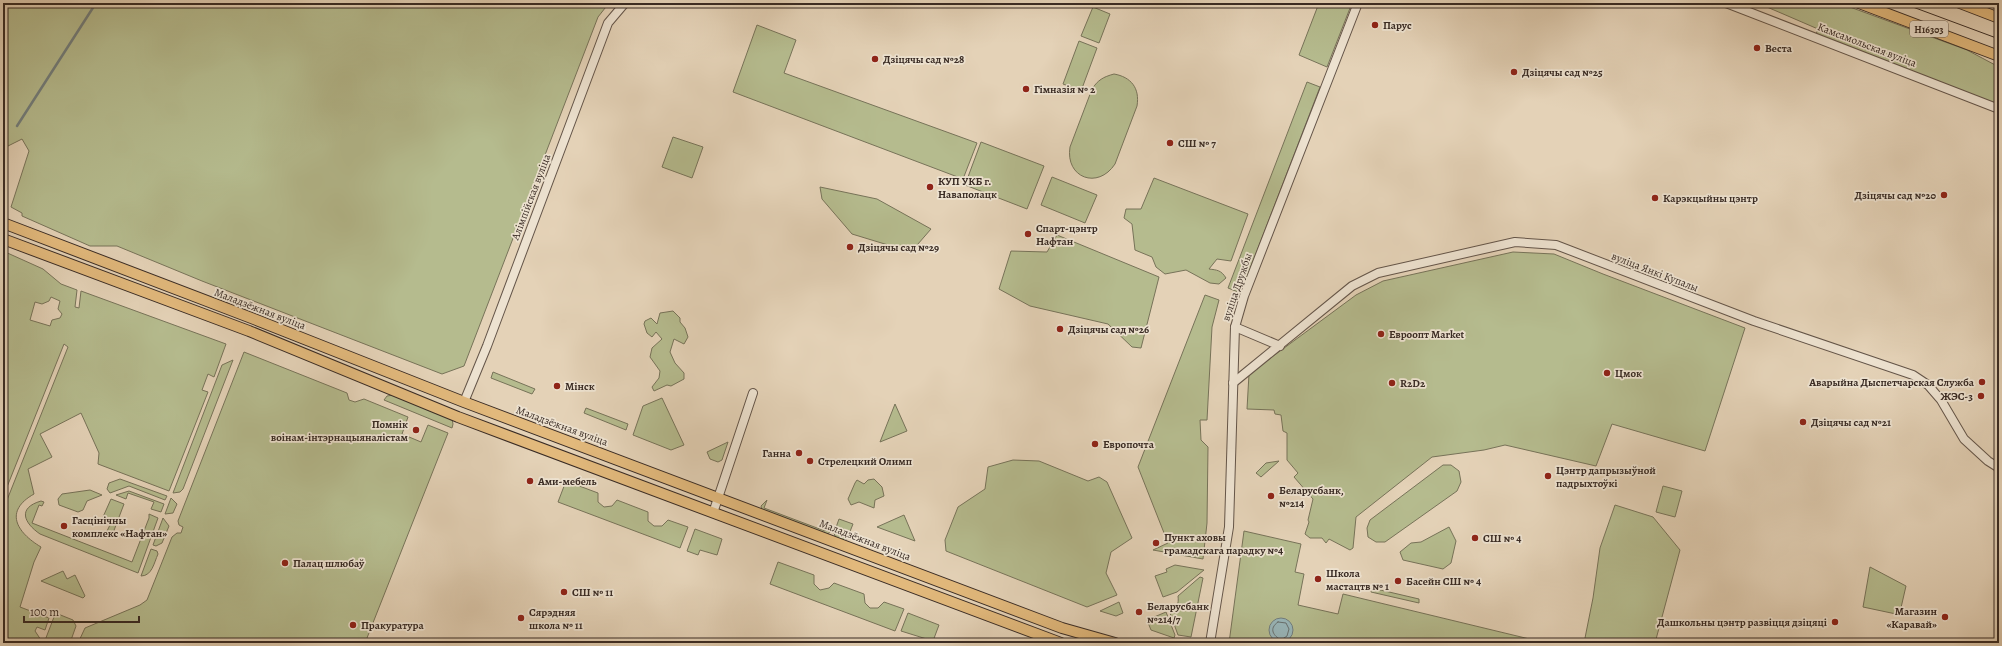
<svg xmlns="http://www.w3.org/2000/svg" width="2002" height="646" font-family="Alegreya,serif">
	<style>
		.green { fill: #b5bb8e; stroke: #777359; fill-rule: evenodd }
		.water { fill: #98b5b8; stroke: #727e7d }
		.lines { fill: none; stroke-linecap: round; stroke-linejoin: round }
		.shore { stroke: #68706e; stroke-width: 1 }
		.stream { stroke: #727e7d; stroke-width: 2.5 }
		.minor-casing { stroke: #645549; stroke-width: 10 }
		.major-casing { stroke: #392b24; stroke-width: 12 }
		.minor { stroke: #ede2d0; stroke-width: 8 }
		.major { stroke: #e2b97c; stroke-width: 10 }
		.tram { stroke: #392b24; stroke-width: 1 }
		.poi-dot { fill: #8f2418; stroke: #ede2d0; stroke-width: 1.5 }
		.labels { text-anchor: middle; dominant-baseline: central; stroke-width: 3.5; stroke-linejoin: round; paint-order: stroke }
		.shield { fill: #ede2d0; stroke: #6f6258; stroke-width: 1 }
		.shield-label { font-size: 10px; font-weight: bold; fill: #392b24 }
		.poi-label { font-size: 11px; font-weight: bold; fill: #392b24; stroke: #ede2d0; text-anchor: start }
		.street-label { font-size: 11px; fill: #392b24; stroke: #ede2d0 }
	</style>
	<rect width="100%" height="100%" fill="#e4d2b7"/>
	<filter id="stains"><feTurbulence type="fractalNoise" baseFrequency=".005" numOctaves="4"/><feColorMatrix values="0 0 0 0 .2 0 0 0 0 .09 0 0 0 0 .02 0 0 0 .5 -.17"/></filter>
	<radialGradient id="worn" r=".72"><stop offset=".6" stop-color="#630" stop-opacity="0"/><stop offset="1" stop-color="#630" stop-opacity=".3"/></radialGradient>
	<g class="green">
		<path d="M3,3H609L598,17L464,366L442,374L202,281L117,246H90L22,216V213L11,207L29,151L22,139L8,146L3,142Z"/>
		<path d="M1319,3H1352L1327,67L1299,55Z"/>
		<path d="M1751,3H1839L1967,50L1999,67V105L1816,34L1818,29L1760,4L1759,6Z"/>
		<path d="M1093,7L1110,14L1099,43L1081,36Z"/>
		<path d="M757,25L796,40L784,73L977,143L963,179L733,92Z"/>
		<path d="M1079,41L1097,48L1081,91L1063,84Z"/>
		<path d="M1114,74C1131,77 1140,88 1137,106L1115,164C1098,190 1065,178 1070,147L1092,89C1098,80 1103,77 1114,74Z"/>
		<path d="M1307,82L1320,87L1242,290L1238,292L1228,288Z"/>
		<path d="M673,137L703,147L692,178L662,167Z"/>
		<path d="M981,142L1044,166L1027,209L965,185Z"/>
		<path d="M1052,177L1097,195L1085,223L1041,205Z"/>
		<path d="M1154,178L1248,214L1231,261L1217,259L1209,269C1217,270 1221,270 1226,278L1219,284L1210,283L1186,270L1165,274L1156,267L1152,257L1135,250L1132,224L1124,218L1126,209H1141Z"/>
		<path d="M820,187L877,199L931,229L911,252L852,234L822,199Z"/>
		<path d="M1057,235L1159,277L1141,348L1132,347L1108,324L1030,306L999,289L1011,251L1047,252Z"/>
		<path d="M3,251L43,269L61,284L77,290L75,307L79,308L81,291L226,344L214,377L208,374L202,390L208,392L169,491L98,464L99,453L81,413L40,434L52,457L28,469L34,494C4,511 16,532 41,547L34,562L20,607L49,618L45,630L37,627L35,631L41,640L40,643H3V510L68,347L64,344L3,497ZM51,297L60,301L58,309L62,314L60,318L52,320L50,326L30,320L35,302L42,304L49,301Z"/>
		<path d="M1513,252L1554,254L1603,274L1745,328L1705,451L1612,424L1596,466L1505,445L1484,450L1432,457L1356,517L1353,548L1350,550L1329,539L1326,543L1322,538H1310L1305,534L1309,522L1308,520L1313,499L1294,477L1298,473L1287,460V433L1283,431L1281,415L1275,414L1274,410L1247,409L1249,374L1356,295L1383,281Z"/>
		<path d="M1205,295L1219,300L1212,327L1207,420H1200L1201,440L1208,447L1207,523L1203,559L1153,550L1168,543L1138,467Z"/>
		<path d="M673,311L680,318V322L685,328L688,337L684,344L674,339L670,352L675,363L684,373V379L671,386L667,385L654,391L652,387L659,378L660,371L650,357L652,348L662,339L656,332L652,337L647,333L644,324L645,321L651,318L657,324L660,313Z"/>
		<path d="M244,352L347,393L349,400L355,402L364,399L408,417L402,434L421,442L428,425L448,433L365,643H78L85,628L140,605L147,600L172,537L177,533H181L183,527L179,525L178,521Z"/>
		<path d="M233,360L183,489L180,492L173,493L222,365Z"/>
		<path d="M493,372L535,389L532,394L491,378Z"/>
		<path d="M393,395L452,419L453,424L452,428L384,400L387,396Z"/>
		<path d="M662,398L684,445L671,450L633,435L643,406Z"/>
		<path d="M895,404L907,431L880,442Z"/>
		<path d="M586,408L628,424L626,430L584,413Z"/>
		<path d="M728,442L722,460L718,462L710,459L707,452Z"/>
		<path d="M1013,460L1039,461L1088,481L1099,477L1107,482L1132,538L1111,552L1106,573L1117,595L1087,607L946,551L945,540L958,507L985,489L988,467Z"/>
		<path d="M1279,461L1261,477L1256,473L1266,463Z"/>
		<path d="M1443,465H1451L1459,471L1461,482L1457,491L1385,542H1376L1368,537L1367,528L1370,520Z"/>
		<path d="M120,479L167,496L165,500L129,486L110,493L107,489L109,483Z"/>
		<path d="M874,479L882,487L884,496L875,500L874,508L859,502L851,505L848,499L855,483L857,480L864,484L868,480Z"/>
		<path d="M566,481L598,493V502L604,507L612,506L617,500L648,512V521L654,526H662L668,520L688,527L680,548L558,502Z"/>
		<path d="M1663,486L1682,491L1675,517L1656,512Z"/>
		<path d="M90,490L102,495L87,501L83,510L78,512L59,505L58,499L62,494Z"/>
		<path d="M129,491L164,504L161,512L151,509L154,502L128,493L126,499L116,495Z"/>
		<path d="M171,498L177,504L173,513L165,514Z"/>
		<path d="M111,499L124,504L113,533L107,531L110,525L105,523L103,517Z"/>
		<path d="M767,500L764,508L825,531L828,523L830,532L826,535L762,510L761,506Z"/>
		<path d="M41,501L44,502L42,506L39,505L32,523L132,562L149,518V514L158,518L138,573L40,534C24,523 17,508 41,501Z"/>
		<path d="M1615,505L1653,517L1680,550L1655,643H1584L1593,598L1600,548Z"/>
		<path d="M904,515L915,541L877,527Z"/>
		<path d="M163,518L169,526L162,543L156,546L153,545Z"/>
		<path d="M839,519L853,524L847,539L842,541L836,539L834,533Z"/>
		<path d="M1449,527L1456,541L1451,563L1443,569L1403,560L1400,552L1411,543L1421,542Z"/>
		<path d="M695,529L722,539L717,555L700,550L698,555L687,551Z"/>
		<path d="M1244,531L1301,544L1295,572L1304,574L1298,605L1338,614L1343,594L1546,643H1229Z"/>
		<path d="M151,549L157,551L158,554C154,563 152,576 141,576Z"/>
		<path d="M778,562L814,575V584L820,590L829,588L834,583L864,594L865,603L870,608H878L884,602L904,609L895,631L770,584Z"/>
		<path d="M1175,565L1204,570L1177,592L1163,597L1155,576L1167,572L1166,569Z"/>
		<path d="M1870,567L1906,586L1900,612L1896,614L1863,607Z"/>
		<path d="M63,571L67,579L75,575L85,596L83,598L41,581Z"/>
		<path d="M1200,577L1203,578L1191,637L1178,635L1170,613C1177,609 1179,604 1178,596Z"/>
		<path d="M1372,588L1419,599V603L1371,592Z"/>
		<path d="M1119,602L1123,613L1116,616L1100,611Z"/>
		<path d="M1166,612L1175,635L1174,638L1151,630L1147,620Z"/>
		<path d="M908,613L939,625L933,641L901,631Z"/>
		<path d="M58,614L73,620L76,626L70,643H44L54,617Z"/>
	</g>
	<circle class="water" cx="1281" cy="630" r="12"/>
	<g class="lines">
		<path class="shore" d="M1278,622L1286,623L1289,629L1287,636L1281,640C1274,636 1268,629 1278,622Z"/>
		<path class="stream" d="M17,126L96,3"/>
		<g class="minor-casing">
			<g id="minor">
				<path d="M1726,3L1999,109"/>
				<path d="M1235,327L1280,346"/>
				<path d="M1233,383L1352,286L1378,273L1515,242L1556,245L1754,321L1913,375L1928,385L1941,400L1964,439L1988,461L1999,468"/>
				<path d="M464,402L487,346L608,23L625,3"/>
				<path d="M713,513L753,393"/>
				<path d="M1210,643L1229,527L1235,327L1244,296L1358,3"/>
			</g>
		</g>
		<g class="major-casing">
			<g id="major">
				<path d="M1859,3L1999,56"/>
				<path d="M1960,3L1999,18"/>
				<path d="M3,223L254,319L464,402L1062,628L1115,643"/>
				<path d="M3,239L249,331L458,417L1061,643"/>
			</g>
		</g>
		<use href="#minor" class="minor"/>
		<use href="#major" class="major"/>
		<path class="tram" d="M1902,3L1999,39"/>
	</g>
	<g class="poi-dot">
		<circle cx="1375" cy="25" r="4"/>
		<circle cx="1757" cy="48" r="4"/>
		<circle cx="875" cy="59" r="4"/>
		<circle cx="1514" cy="72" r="4"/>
		<circle cx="1026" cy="89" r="4"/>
		<circle cx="1170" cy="143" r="4"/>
		<circle cx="930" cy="187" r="4"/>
		<circle cx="1944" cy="195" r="4"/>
		<circle cx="1655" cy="198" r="4"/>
		<circle cx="1028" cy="234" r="4"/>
		<circle cx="850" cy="247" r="4"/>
		<circle cx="1060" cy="329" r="4"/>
		<circle cx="1381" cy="334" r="4"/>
		<circle cx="1607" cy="373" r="4"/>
		<circle cx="1982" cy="382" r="4"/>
		<circle cx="1392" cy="383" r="4"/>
		<circle cx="557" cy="386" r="4"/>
		<circle cx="1981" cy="396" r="4"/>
		<circle cx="1803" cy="422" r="4"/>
		<circle cx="416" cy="430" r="4"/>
		<circle cx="1095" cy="444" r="4"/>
		<circle cx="799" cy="453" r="4"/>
		<circle cx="810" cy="461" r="4"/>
		<circle cx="1548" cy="476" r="4"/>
		<circle cx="530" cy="481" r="4"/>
		<circle cx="1271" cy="496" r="4"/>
		<circle cx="64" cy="526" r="4"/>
		<circle cx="1475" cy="538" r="4"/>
		<circle cx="1156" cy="543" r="4"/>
		<circle cx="285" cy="563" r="4"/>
		<circle cx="1318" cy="579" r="4"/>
		<circle cx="1398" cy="581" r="4"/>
		<circle cx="564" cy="592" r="4"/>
		<circle cx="1139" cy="612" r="4"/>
		<circle cx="1945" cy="617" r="4"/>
		<circle cx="521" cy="618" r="4"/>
		<circle cx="1835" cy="622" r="4"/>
		<circle cx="353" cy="625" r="4"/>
	</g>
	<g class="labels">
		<rect class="shield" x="1910" y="21" width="38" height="16" rx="3"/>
		<g class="shield-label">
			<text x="1929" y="29">Н16303</text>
		</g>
		<g class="poi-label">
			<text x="1383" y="25">Парус</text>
			<text x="1765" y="48">Веста</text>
			<text x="883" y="59">Дзіцячы сад №28</text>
			<text x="1522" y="72">Дзіцячы сад №25</text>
			<text x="1034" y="89">Гімназія № 2</text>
			<text x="1178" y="143">СШ № 7</text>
			<text x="938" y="181">КУП УКБ г.<tspan x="938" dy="13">Наваполацк</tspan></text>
			<text x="1936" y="195" text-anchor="end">Дзіцячы сад №20</text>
			<text x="1663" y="198">Карэкцыйны цэнтр</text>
			<text x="1036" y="228">Спарт-цэнтр<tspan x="1036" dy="13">Нафтан</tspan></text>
			<text x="858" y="247">Дзіцячы сад №29</text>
			<text x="1068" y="329">Дзіцячы сад №26</text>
			<text x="1389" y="334">Евроопт Market</text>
			<text x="1615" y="373">Цмок</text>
			<text x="1974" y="382" text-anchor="end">Аварыйна Дыспетчарская Служба</text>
			<text x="1400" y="383">R2D2</text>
			<text x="565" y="386">Мінск</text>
			<text x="1973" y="396" text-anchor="end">ЖЭС-3</text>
			<text x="1811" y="422">Дзіцячы сад №21</text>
			<text x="408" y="424" text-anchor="end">Помнік<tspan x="408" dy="13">воінам-інтэрнацыяналістам</tspan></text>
			<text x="1103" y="444">Европочта</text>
			<text x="791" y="453" text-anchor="end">Ганна</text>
			<text x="818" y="461">Стрелецкий Олимп</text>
			<text x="1556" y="470">Цэнтр дапрызыўной<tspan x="1556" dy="13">падрыхтоўкі</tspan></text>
			<text x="538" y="481">Ами-мебель</text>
			<text x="1279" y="490">Беларусбанк,<tspan x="1279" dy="13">№214</tspan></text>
			<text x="72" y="520">Гасцінічны<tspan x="72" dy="13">комплекс «Нафтан»</tspan></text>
			<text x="1164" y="537">Пункт аховы<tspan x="1164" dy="13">грамадскага парадку №4</tspan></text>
			<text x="1483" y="538">СШ № 4</text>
			<text x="293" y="563">Палац шлюбаў</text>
			<text x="1326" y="573">Школа<tspan x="1326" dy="13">мастацтв № 1</tspan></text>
			<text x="1406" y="581">Басейн СШ № 4</text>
			<text x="572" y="592">СШ № 11</text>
			<text x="1147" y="606">Беларусбанк<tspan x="1147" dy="13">№214/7</tspan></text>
			<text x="1937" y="611" text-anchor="end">Магазин<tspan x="1937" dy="13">«Каравай»</tspan></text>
			<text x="529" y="612">Сярэдняя<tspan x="529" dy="13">школа № 11</tspan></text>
			<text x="1827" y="622" text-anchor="end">Дашкольны цэнтр развіцця дзіцяці</text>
			<text x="361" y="625">Пракуратура</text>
		</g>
		<g class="street-label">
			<text transform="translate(1867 45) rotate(21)">Камсамольская вуліца</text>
			<text transform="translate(531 197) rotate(-69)">Алімпійская вуліца</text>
			<text transform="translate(1655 272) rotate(21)">вуліца Янкі Купалы</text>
			<text transform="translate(1237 287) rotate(-71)">вуліца Дружбы</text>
			<text transform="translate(260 309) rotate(21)">Маладзёжная вуліца</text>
			<text transform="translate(562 426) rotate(20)">Маладзёжная вуліца</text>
			<text transform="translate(865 540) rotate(21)">Маладзёжная вуліца</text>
		</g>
	</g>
	<rect width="2002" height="646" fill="none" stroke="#e4d2b7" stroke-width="16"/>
	<rect x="4" y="4" width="1994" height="638" fill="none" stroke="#392b24" stroke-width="2"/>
	<rect x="8" y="8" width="1986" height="630" fill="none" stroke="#392b24"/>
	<path d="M24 616v6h115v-6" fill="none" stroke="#392b24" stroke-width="2"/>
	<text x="30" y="616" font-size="12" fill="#392b24" stroke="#ede2d0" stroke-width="3" paint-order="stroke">100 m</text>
	<rect width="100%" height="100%" filter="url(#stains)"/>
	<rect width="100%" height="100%" fill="url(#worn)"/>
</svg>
